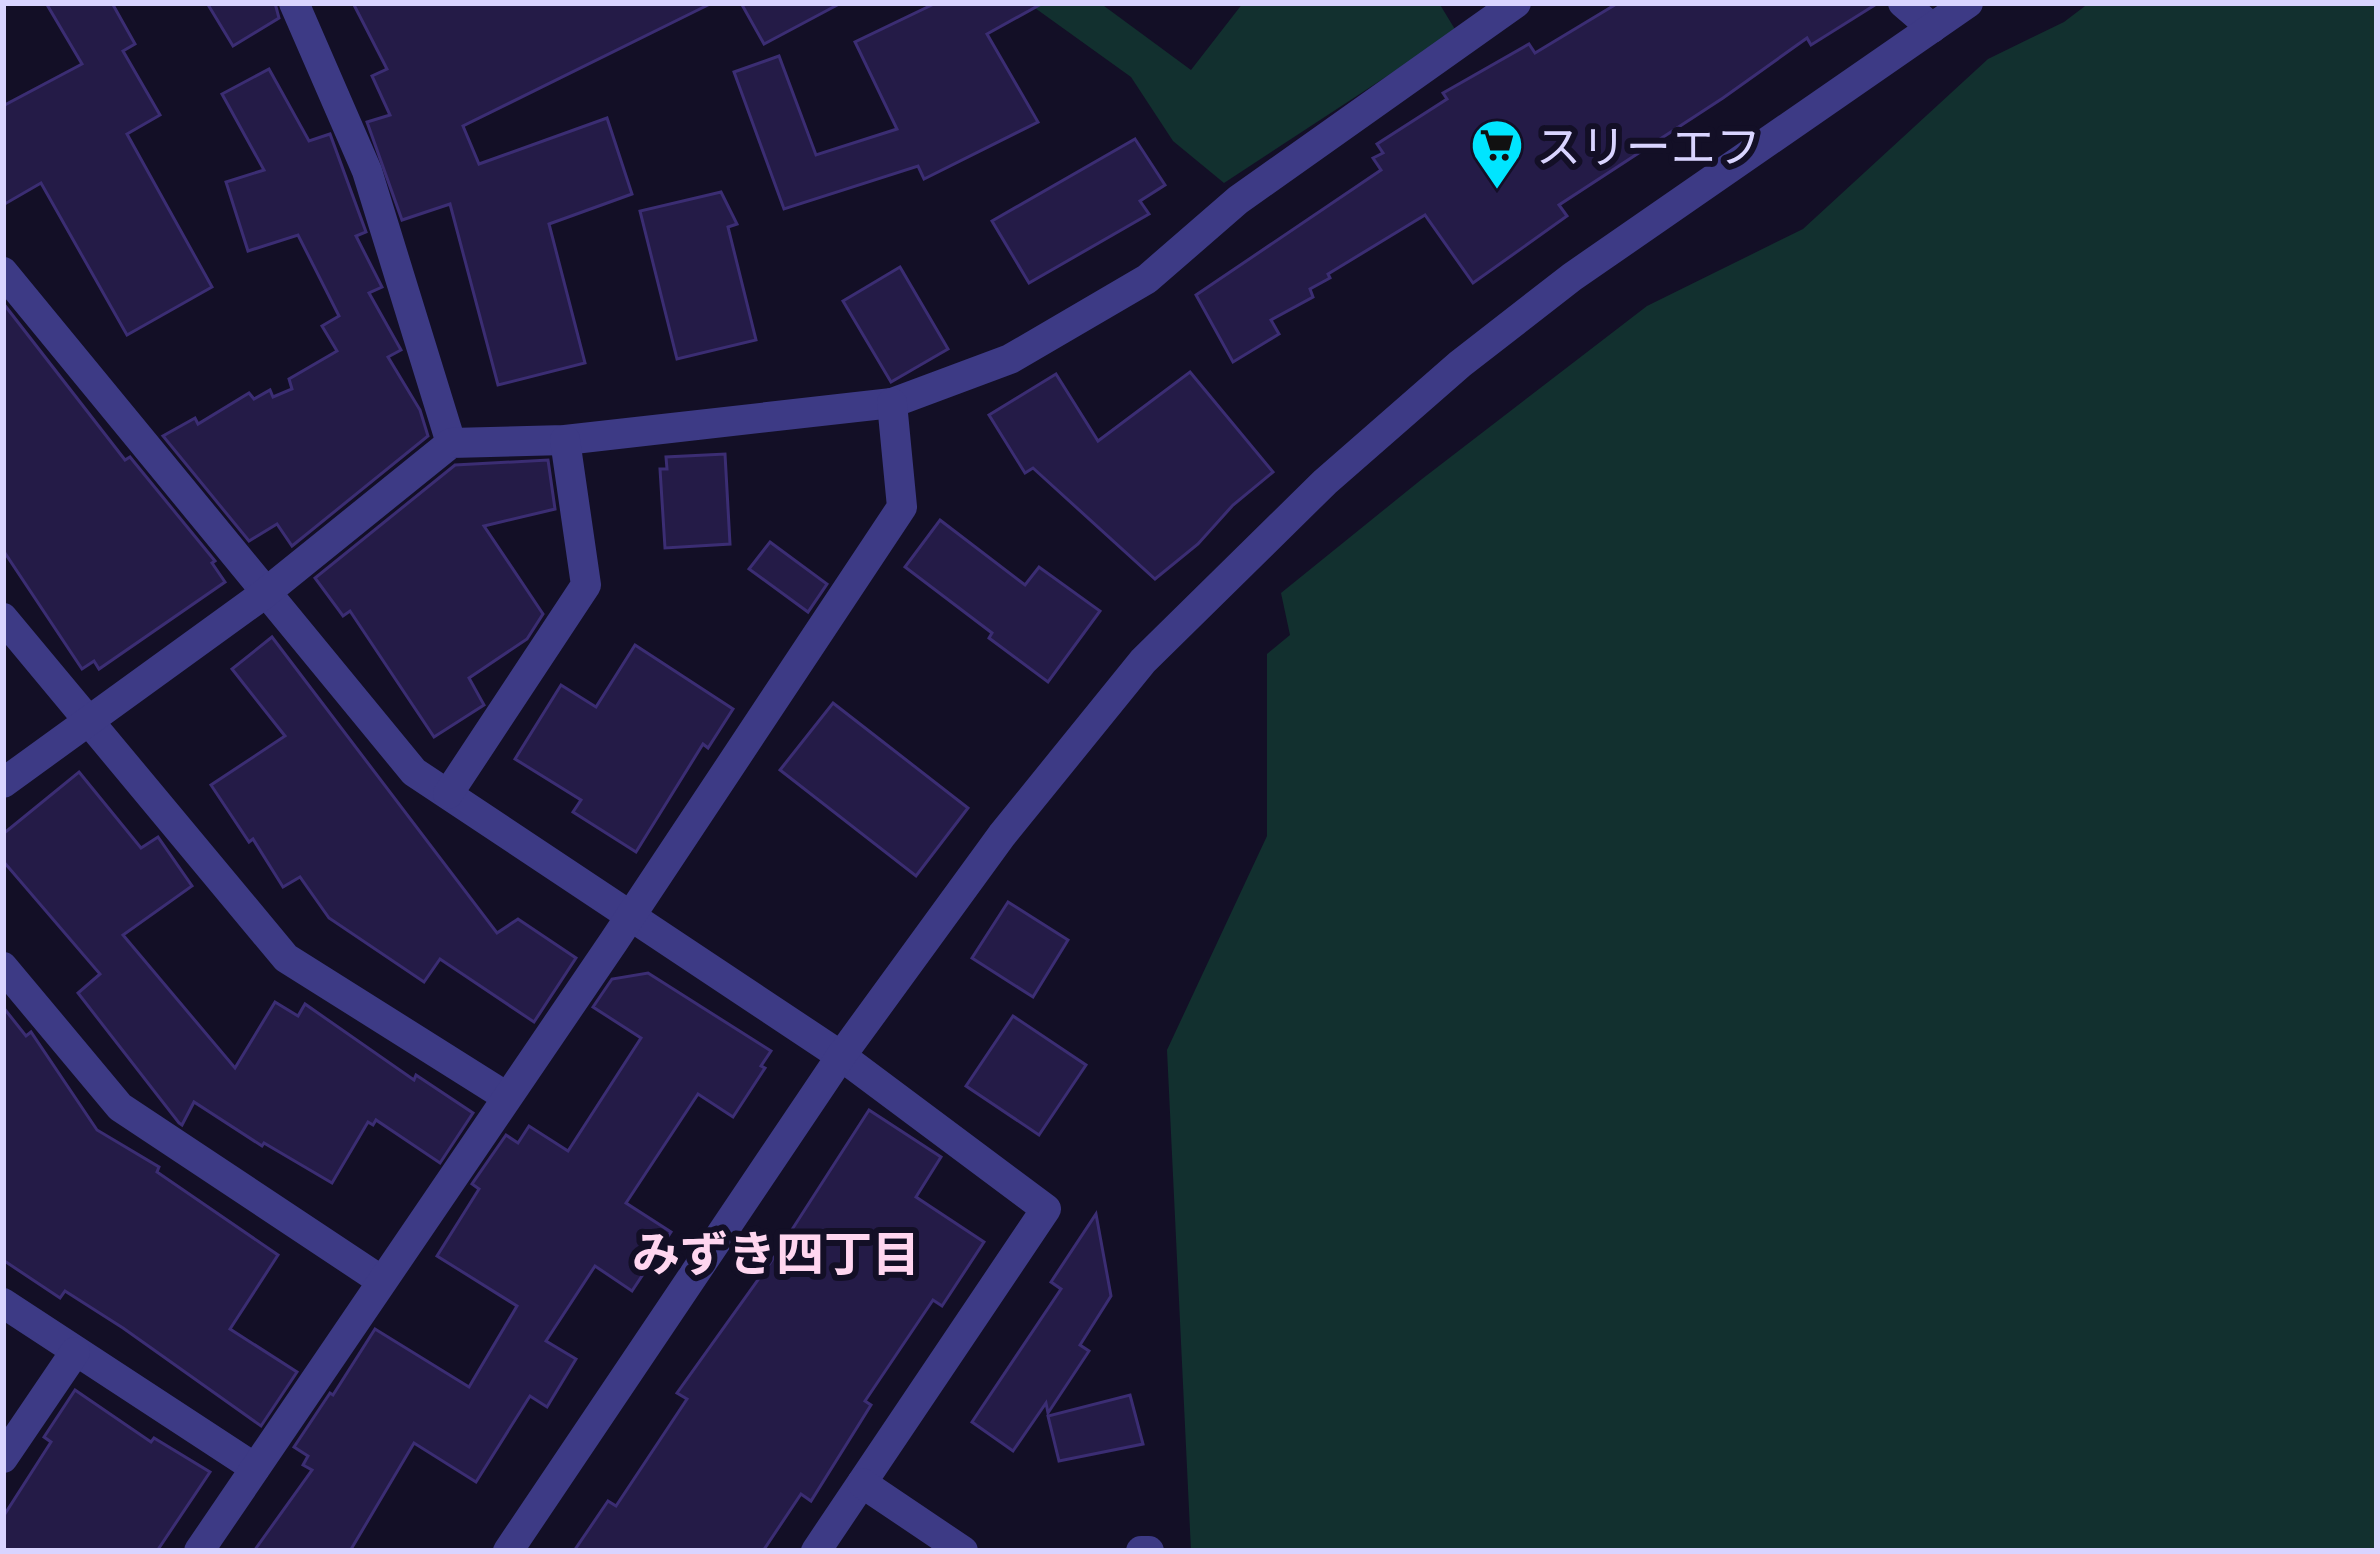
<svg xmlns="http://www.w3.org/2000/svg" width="2380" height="1554" font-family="'Exo 2','Noto Sans JP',sans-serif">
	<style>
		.green { fill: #12302f }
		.building { fill: #241b47; stroke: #3b2d73; stroke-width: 3 }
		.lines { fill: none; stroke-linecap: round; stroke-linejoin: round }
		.minor { stroke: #3d3a85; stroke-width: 30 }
		.labels { text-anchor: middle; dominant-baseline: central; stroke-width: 12; stroke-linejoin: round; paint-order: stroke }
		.poi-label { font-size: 45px; fill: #d9d4ff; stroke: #130f26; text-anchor: start }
		.neighbourhood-label { font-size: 48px; font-weight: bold; fill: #ffd6f0; stroke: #130f26 }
	</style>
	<rect width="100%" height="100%" fill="#130f26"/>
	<g class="green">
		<path d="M1028,3H1100L1191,70L1243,3H1439L1456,31L1224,183L1173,141L1131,77Z"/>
		<path d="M2089,3H2377V1551H1191L1167,1050L1267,836V654L1290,635L1281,593L1422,479L1647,306L1803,229L1988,59L2064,22Z"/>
	</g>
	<g class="building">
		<path d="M46,3H112L135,44L123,51L160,115L127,134L212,287L127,335L41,183L3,205V106L82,64Z"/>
		<path d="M207,3H275L279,18L233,46Z"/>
		<path d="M353,3H712L463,126L479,164L607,118L632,194L549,224L585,363L498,385L450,204L402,220L367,122L390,115L372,76L387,69Z"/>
		<path d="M741,3H841L764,44Z"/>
		<path d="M936,3H1043L987,34L1038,122L924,179L918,166L784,209L734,72L779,56L816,155L897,129L855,42Z"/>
		<path d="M1618,3H1878L1811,45L1807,38L1723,98L1559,205L1567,216L1473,283L1425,215L1328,274L1330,278L1310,289L1313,297L1271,320L1279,334L1233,362L1196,295L1381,170L1373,158L1383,153L1377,144L1447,99L1443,93L1529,44L1535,53Z"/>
		<path d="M269,69L309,141L330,134L366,232L356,236L382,287L369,293L401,350L388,357L420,410L428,436L292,546L277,524L249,541L163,436L195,418L198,424L249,393L254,399L270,390L273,397L292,389L289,379L337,351L322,326L339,316L298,235L248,251L226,182L264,170L222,94Z"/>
		<path d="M1135,139L1165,185L1140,201L1149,214L1029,283L992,221Z"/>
		<path d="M721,192L737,224L728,227L756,340L677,359L640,211Z"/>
		<path d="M900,267L948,349L891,382L843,301Z"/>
		<path d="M3,303L125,460L130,457L215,561L212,563L225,582L99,669L94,661L82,669L3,550Z"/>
		<path d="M1190,372L1273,472L1233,505L1198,544L1155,579L1033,468L1025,473L989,415L1056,374L1098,441Z"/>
		<path d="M725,454L730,544L665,548L660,469H667L666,457Z"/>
		<path d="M548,460L555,509L484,526L543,614L527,639L469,678L484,705L434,737L350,611L343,616L315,578L455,465Z"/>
		<path d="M940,520L1025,585L1039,567L1100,611L1048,682L989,638L992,633L905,567Z"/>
		<path d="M770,542L827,584L808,612L749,569Z"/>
		<path d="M272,637L497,933L518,919L576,958L534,1022L440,959L424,982L329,918L300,877L283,887L253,839L249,842L211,785L285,736L232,669Z"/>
		<path d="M635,645L733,709L708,748L703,744L636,852L573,812L581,800L515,759L561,685L596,707Z"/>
		<path d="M833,703L968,808L916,876L780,770Z"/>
		<path d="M79,772L141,848L158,837L192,886L123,935L235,1068L275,1002L298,1016L305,1004L414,1080L416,1075L473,1113L440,1163L376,1120L373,1125L368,1122L332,1183L264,1143L262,1146L194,1102L182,1125L179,1123L78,993L100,974L3,861V834Z"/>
		<path d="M1008,902L1068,940L1033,997L972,958Z"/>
		<path d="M648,973L771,1051L761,1066L765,1068L733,1117L698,1094L626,1203L671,1232L632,1291L595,1266L546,1341L576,1359L547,1407L530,1396L476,1482L414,1443L350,1551H254L312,1470L303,1465L308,1456L294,1447L330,1393L333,1395L375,1329L469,1387L517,1306L437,1256L479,1189L472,1184L506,1135L518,1143L529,1126L568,1151L641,1038L593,1007L612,979Z"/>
		<path d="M3,1007L26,1036L31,1032L97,1130L159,1167L157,1172L278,1255L230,1329L297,1372L261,1426L123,1328L65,1291L60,1298L3,1260Z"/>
		<path d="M1013,1016L1086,1065L1039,1135L966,1086Z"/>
		<path d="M869,1110L941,1157L916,1197L984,1242L942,1306L933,1300L865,1401L871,1405L811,1501L801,1494L763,1551H574L608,1501L616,1506L687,1399L677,1393L775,1256Z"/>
		<path d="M1096,1214L1111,1296L1080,1345L1089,1351L1048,1413L1046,1403L1013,1451L972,1422L1061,1289L1051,1282Z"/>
		<path d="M75,1390L151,1442L154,1438L210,1472L157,1551H3V1517L51,1442L44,1437Z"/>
		<path d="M1130,1395L1143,1444L1059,1461L1048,1416Z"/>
	</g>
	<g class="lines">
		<g class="minor">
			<path d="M294,3L367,171L451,443"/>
			<path d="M1903,3L1932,28"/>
			<path d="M3,272L414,772L841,1056L1046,1209L816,1551"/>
			<path d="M3,618L286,958L507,1097"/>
			<path d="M3,783L264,594L451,443L565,440L892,403L1010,359L1147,279L1238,200L1516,3"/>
			<path d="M448,794L586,585L565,440"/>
			<path d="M3,967L120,1107L382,1281"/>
			<path d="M3,1303L255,1468"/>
			<path d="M3,1458L75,1352"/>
			<path d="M862,1483L963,1551"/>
			<path d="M199,1551L614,941L902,507L892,403"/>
			<path d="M508,1551L841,1056L1002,835L1143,661L1325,482L1460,364L1572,277L1968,3"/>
			<path d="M1141,1551H1149"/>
		</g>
	</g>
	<defs>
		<g id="supermarket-pin" transform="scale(2.7)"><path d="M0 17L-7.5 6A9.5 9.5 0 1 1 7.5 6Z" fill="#00e5ff" stroke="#130f26"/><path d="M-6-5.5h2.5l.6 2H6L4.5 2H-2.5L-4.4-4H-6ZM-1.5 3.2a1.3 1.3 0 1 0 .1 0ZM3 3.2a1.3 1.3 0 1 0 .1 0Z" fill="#111"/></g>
	</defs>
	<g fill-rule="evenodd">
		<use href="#supermarket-pin" x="1497" y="145"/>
	</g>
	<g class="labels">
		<g class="poi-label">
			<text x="1536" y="145">スリーエフ</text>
		</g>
		<g class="neighbourhood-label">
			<text x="776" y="1252">みずき四丁目</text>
		</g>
	</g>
	<rect width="2380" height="1554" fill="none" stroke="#d9d4ff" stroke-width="12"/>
</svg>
